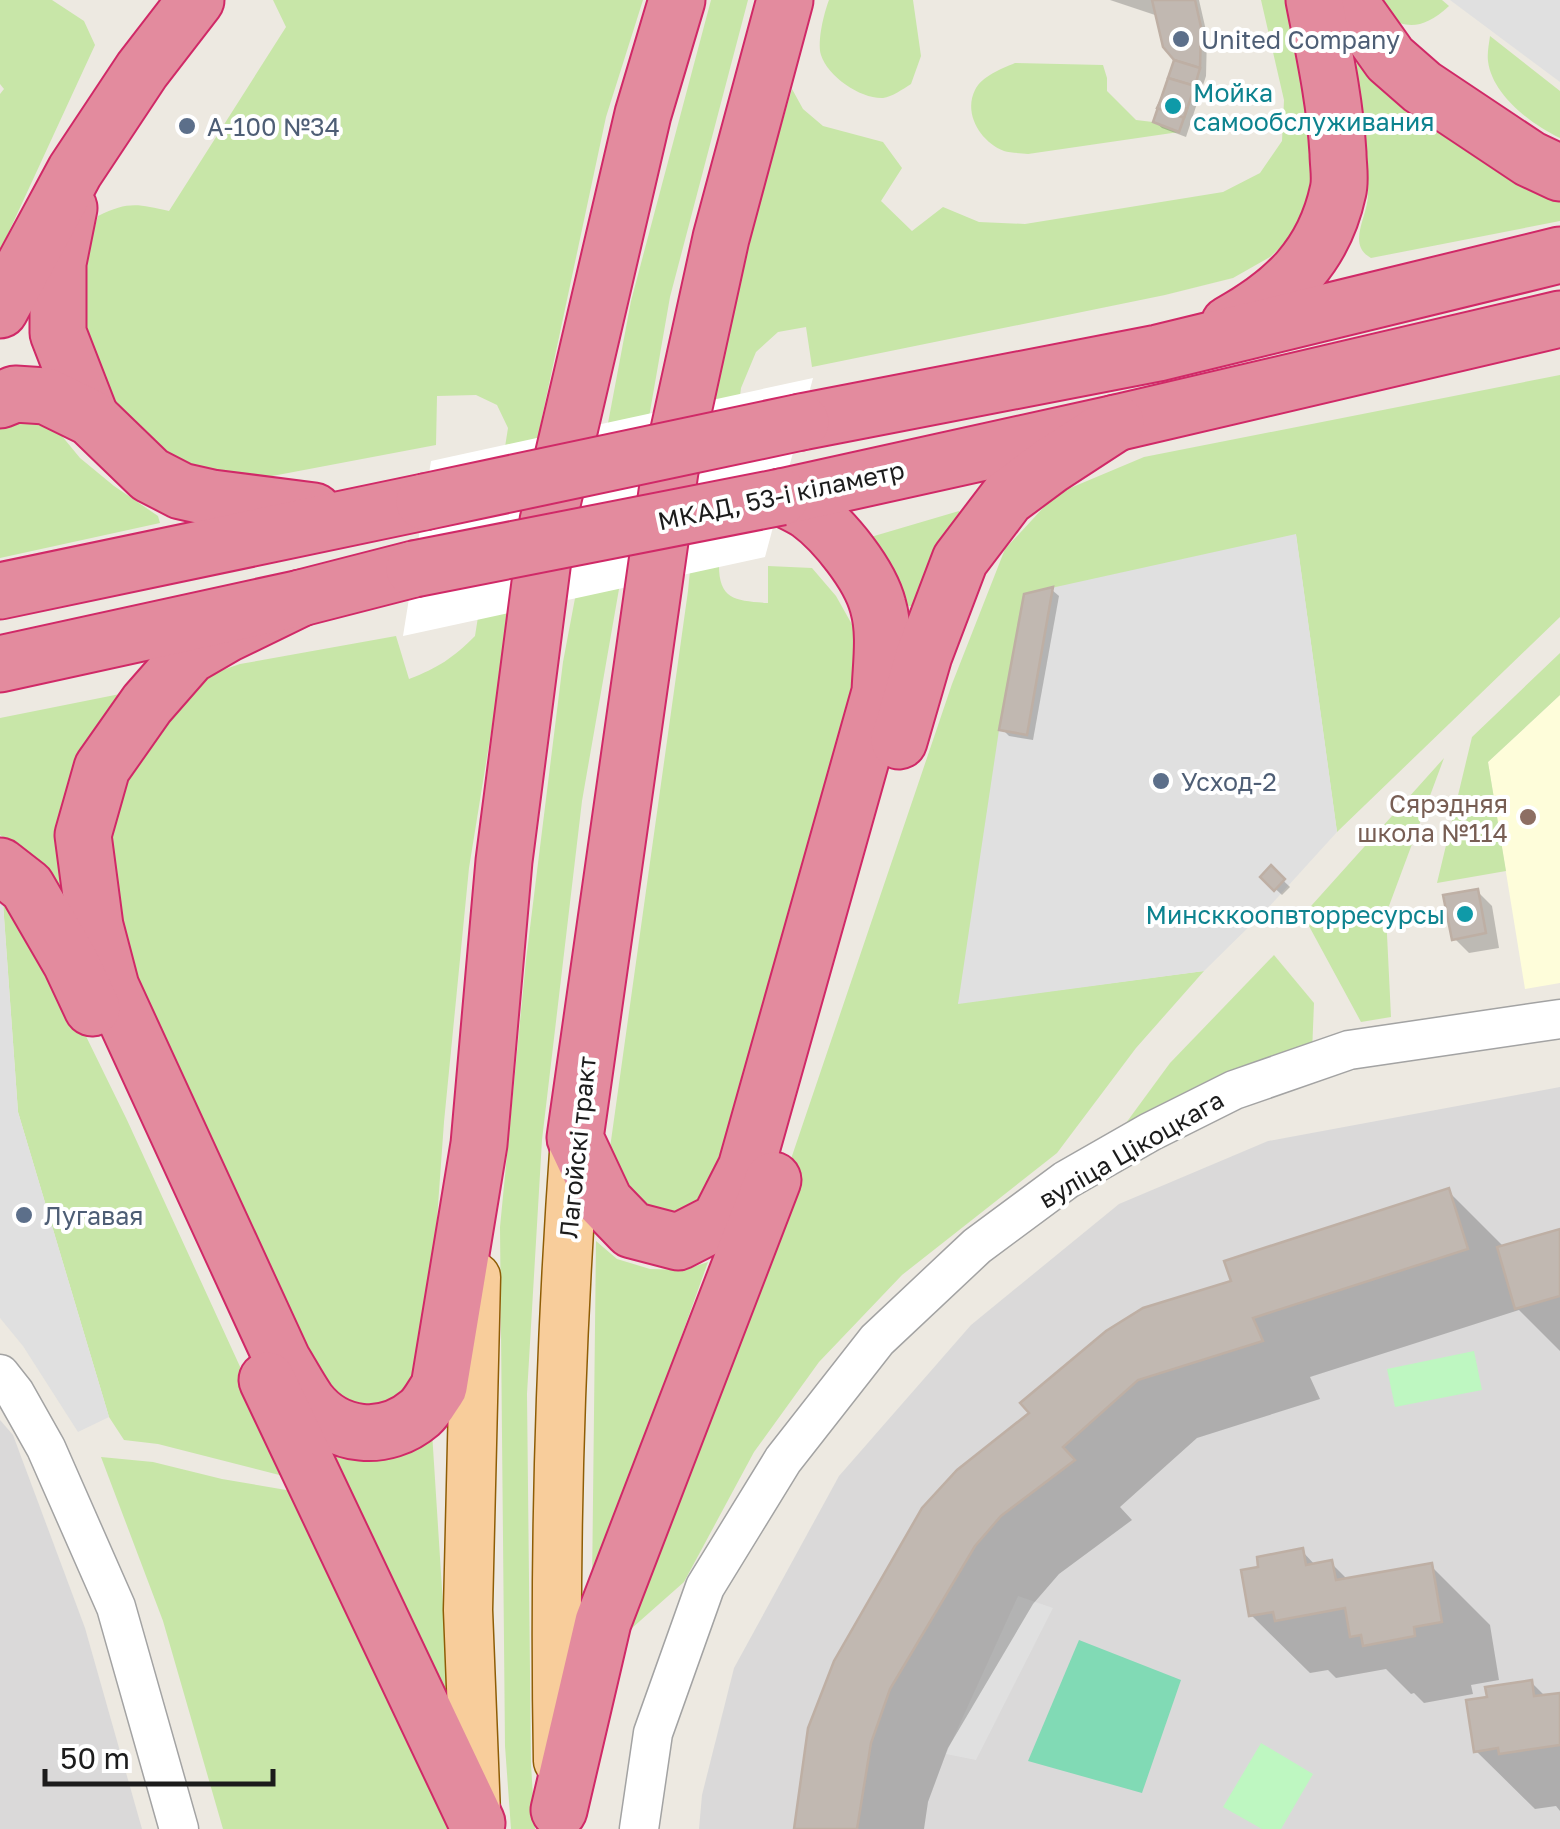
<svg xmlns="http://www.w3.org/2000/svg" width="1560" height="1829" font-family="'Golos Text',sans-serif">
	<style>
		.residential { fill: #dad9d9 }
		.education { fill: #fefdda }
		.grass { fill: #c8e6a8 }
		.park { fill: #bef7c1 }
		.pitch { fill: #81dab5 }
		.parking { fill: #e0e0e0 }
		.pier { fill: #fff }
		.shadow { fill: #0003 }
		.building { fill: #c1b8b1; stroke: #beafa4; stroke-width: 2.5 }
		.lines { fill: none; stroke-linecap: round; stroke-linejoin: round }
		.minor-casing { stroke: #a3a3a3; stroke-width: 41 }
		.major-casing { stroke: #8f5d05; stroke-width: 51 }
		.highway-casing { stroke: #d02967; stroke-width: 59 }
		.minor { stroke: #fff; stroke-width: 38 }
		.major { stroke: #f8cd9b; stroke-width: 48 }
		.highway { stroke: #e38b9e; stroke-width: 55 }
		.highway-bridge-casing { stroke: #d02967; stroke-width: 59; stroke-linecap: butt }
		.highway-bridge { stroke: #e38b9e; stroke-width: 55 }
		.service-dot { fill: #5c6f8a; stroke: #fff; stroke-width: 4 }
		.culture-dot { fill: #0f9aa8; stroke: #fff; stroke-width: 4 }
		.education-dot { fill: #8d6e63; stroke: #fff; stroke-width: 4 }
		.labels { text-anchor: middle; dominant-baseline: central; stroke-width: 8; stroke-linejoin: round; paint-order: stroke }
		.service-label { font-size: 25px; fill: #4e5e75; stroke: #fff; text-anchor: start }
		.culture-label { font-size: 25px; fill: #0d838f; stroke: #fff; text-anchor: start }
		.street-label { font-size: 25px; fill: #1c1c1c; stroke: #fff }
		.education-label { font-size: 25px; fill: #785e54; stroke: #fff; text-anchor: end }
	</style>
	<rect width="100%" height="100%" fill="#ede9e1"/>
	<g class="residential">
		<path d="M1560,1087V1829H699L702,1795L734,1668L839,1476L971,1325L1119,1204L1268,1141Z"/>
		<path d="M0,1420L13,1435L85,1628L142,1829H0Z"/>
	</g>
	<path class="education" d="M1560,695V983L1525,989L1488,762Z"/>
	<g class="grass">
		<path d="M0,0H52L84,21L95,45L0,251V94L4,89L0,84Z"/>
		<path d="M273,0H643L606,117L542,417L469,868L444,1122L426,1373L385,1407L339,1404L302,1359L130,992L100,824L120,767L205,676L240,664L396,636L409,679C438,668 453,658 475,636L508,428L497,405L476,395L437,396L436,445L267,477L209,472L163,453L134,429L97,371L84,337V263L98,216C128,201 138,204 169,211L286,27Z"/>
		<path d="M711,0H748L670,297L582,801L542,1140L527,1394L531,1764L535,1829H511L505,1746L500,1227L526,960L563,662L631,301Z"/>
		<path d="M829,0H913L921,56L911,84C903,89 892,97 883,98C861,99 828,77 821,55C817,41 824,13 829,0Z"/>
		<path d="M1261,0H1289L1315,123L1312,195L1299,230L1270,257L1233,278L1165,295L812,367L806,327L778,332L756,352L741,388L719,562C718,600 735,601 768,603V566L812,568L836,596L854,628L859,678L708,1204L683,1213L654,1209L631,1193L609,1155L688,591L707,395L747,242L792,89L803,109L823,126L883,142L902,168L881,201L912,231L943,207L979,222L1025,224L1223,192L1260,173L1282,141L1284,100Z"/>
		<path d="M1362,0H1442L1449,6C1414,38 1396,25 1362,0Z"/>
		<path d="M1490,36L1560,91V138C1532,125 1492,95 1488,61C1487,53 1489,44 1490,36Z"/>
		<path d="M1359,62C1423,119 1478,169 1560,197V221L1371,258C1346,244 1368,217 1368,194C1370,152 1357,111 1347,69Z"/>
		<path d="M1015,63L1103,65L1107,78V91L1136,120L1153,122L1179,132L1028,154C1021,153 1010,153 1004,151C981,142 963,114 975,90C982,76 1001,69 1015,63Z"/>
		<path d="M1560,375V617L1337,832L1296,535L958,1003L1204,971L1136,1048L1057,1153L902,1275L819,1362L754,1452L684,1582L632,1628L952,684L1005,549L1056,494L1144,457Z"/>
		<path d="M22,411L57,430L80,458L114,486L158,516L160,523L0,558V421Z"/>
		<path d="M959,511L965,523L913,607L906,605L898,577L864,539Z"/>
		<path d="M1560,653V695L1488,762L1506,871L1437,883L1472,737Z"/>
		<path d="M130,692L72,899L60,903L8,841L0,835V718Z"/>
		<path d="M1444,758L1386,914L1391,1017L1361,1022L1303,915Z"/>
		<path d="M13,887L127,1120L291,1478L158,1444L124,1440L109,1417L18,1112L2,889Z"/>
		<path d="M1274,955L1314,1003L1312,1053L1115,1138L1170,1063Z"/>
		<path d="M596,1241L617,1259L650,1269L684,1270L708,1262L592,1586Z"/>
		<path d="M432,1432L449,1699L318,1443C367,1465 390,1470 432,1432Z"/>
		<path d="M101,1457L153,1462L222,1479L298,1492L452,1829H223L163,1621Z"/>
	</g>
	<g class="park">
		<path d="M1474,1351L1482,1390L1395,1407L1387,1369Z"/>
		<path d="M1261,1743L1313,1774L1281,1829H1262L1223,1807Z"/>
	</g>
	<path class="pitch" d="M1079,1640L1181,1680L1142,1793L1028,1761Z"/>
	<g class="parking">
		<path d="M1450,0H1560V82Z"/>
		<path d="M1296,534L1337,832L1268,908L1204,971L958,1004L999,730L1024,594Z"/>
		<path d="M0,888L2,889L18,1112L109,1417L78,1432L23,1346L0,1318Z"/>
		<path d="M1018,1596L1053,1608L976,1760L946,1754Z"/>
	</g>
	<path class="pier" d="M813,378L765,557L403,636L431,461Z"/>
	<g class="shadow">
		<path d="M1110,0H1199L1207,35L1206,76L1186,137L1162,128L1155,122L1176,59L1158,16Z"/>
		<path d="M1052,590L1059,596L1033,740L1009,736L1002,729Z"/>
		<path d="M1271,869L1290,887L1282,895L1263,877Z"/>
		<path d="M1477,891L1492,906L1499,948L1469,953L1455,939Z"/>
		<path d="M1448,1191L1504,1247L1560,1231V1351L1519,1310L1310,1377L1320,1399L1197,1438L1120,1507L1132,1520L1059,1574L1033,1604L948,1748L928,1802L924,1829H796L836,1662L1234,1282Z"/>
		<path d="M1302,1551L1316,1566L1331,1563L1349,1581L1431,1566L1490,1625L1499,1680L1471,1685L1473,1694L1424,1703L1414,1693L1411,1694L1386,1669L1336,1678L1328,1670L1310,1673L1251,1615Z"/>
		<path d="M1531,1682L1546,1697L1560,1695V1811L1556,1806L1535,1809L1476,1751L1489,1699Z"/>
	</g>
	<g class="building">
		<path d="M1152,0H1195L1201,27L1200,68L1174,60L1163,47Z"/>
		<path d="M1174,60L1200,68L1195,86L1168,78Z"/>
		<path d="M1168,78L1195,86L1179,132L1153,122Z"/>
		<path d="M1161,100L1187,109L1184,118L1157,108Z"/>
		<path d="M1053,587L1027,735L999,730L1024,594Z"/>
		<path d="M1271,865L1285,879L1274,891L1260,877Z"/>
		<path d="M1478,889L1486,933L1452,940L1443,895Z"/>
		<path d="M1449,1188L1468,1249L1253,1318L1263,1341L1138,1380L1063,1447L1075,1460L1001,1516L975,1546L890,1689L871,1743L857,1829H794L808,1728L834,1661L922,1508L957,1470L1029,1413L1020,1403L1106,1331L1143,1308L1231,1281L1224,1261Z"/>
		<path d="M1560,1229V1296L1515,1309L1497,1247Z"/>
		<path d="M1303,1548L1306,1565L1332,1560L1336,1580L1432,1563L1442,1622L1414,1627L1415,1636L1363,1646L1361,1635L1350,1637L1345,1608L1275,1621L1273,1612L1249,1616L1241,1570L1258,1567L1257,1557Z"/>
		<path d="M1532,1680L1534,1696L1560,1693V1745L1499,1754L1498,1748L1474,1752L1466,1700L1487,1697L1485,1687Z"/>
	</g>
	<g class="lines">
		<g class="minor-casing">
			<g id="minor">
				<path d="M0,1374L15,1393L46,1448L116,1607L179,1829"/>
				<path d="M639,1829L653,1733L705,1587L783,1460L877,1340L977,1246L1066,1180L1150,1132L1234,1090L1349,1050L1560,1019"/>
			</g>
		</g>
		<g class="major-casing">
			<g id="major">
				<path d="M476,1277L468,1610L476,1815"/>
				<path d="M558,1761C554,1553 560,1346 575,1138"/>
			</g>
		</g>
		<g class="highway-casing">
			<g id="highway">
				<path d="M1348,0L1390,59L1422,87L1530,159L1560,173"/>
				<path d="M69,208L58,263V333L91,418"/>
				<path d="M0,310L75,171L142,70L196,0"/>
				<path d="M1229,324C1285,293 1324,256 1338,191C1341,179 1338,165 1338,153C1335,101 1324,51 1314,0"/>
				<path d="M0,400L15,394L46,396L91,418L150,475L181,491L212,498L314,511"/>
				<path d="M801,422L1158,353L1560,255"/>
				<path d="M781,497C790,502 800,506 809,512C835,531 870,575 878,606C886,634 881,664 880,692L746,1168L719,1221L678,1242L632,1230L605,1202L575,1138L670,471L721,238L785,0"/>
				<path d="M781,497L1116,423L1560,319"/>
				<path d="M0,591L424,502"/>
				<path d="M301,598L227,634L189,656L147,704L102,768L83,835L95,926L111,987L283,1361C291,1374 299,1389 308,1402C336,1438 385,1443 420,1413C428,1406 433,1395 439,1387L479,1144L504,861L548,521L643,114L677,0"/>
				<path d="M0,664L301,598L414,569"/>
				<path d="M899,741L924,655L960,560L1007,498L1050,466L1116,423"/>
				<path d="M0,866L27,887L71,963L92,1008"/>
				<path d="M267,1380L477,1823"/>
				<path d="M559,1810L603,1622L773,1180"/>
			</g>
		</g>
		<use href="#minor" class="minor"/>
		<use href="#major" class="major"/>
		<use href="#highway" class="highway"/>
		<g class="highway-bridge-casing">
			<g id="highway-bridge">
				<path d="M424,502L801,422"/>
				<path d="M414,569L781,497"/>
			</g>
		</g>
		<use href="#highway-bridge" class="highway-bridge"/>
	</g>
	<g class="service-dot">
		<circle cx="1181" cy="39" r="10"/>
		<circle cx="187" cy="126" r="10"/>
		<circle cx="1161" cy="781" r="10"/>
		<circle cx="24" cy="1215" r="10"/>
	</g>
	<g class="culture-dot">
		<circle cx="1173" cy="106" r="10"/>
		<circle cx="1465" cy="914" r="10"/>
	</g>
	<circle class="education-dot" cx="1528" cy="817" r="10"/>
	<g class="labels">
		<g class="service-label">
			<text x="1201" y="39">United Company</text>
			<text x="207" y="126">А-100 №34</text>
			<text x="1181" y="781">Усход-2</text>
			<text x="44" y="1215">Лугавая</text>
		</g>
		<g class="culture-label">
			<text x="1193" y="92">Мойка<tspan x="1193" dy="29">самообслуживания</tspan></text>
			<text x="1445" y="914" text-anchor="end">Минсккоопвторресурсы</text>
		</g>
		<g class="street-label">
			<text transform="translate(781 495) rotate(-12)">МКАД, 53-і кіламетр</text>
			<text transform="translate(577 1147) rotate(-84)">Лагойскі тракт</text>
			<text transform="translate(1131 1149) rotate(-30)">вуліца Цікоцкага</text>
		</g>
		<g class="education-label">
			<text x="1508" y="803">Сярэдняя<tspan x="1508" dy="29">школа №114</tspan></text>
		</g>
	</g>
	<path d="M45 1769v15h228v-15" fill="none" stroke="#1c1c1c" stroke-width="5"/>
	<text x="60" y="1769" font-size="30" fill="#1c1c1c" stroke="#ffffff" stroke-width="8" paint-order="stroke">50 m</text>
</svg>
